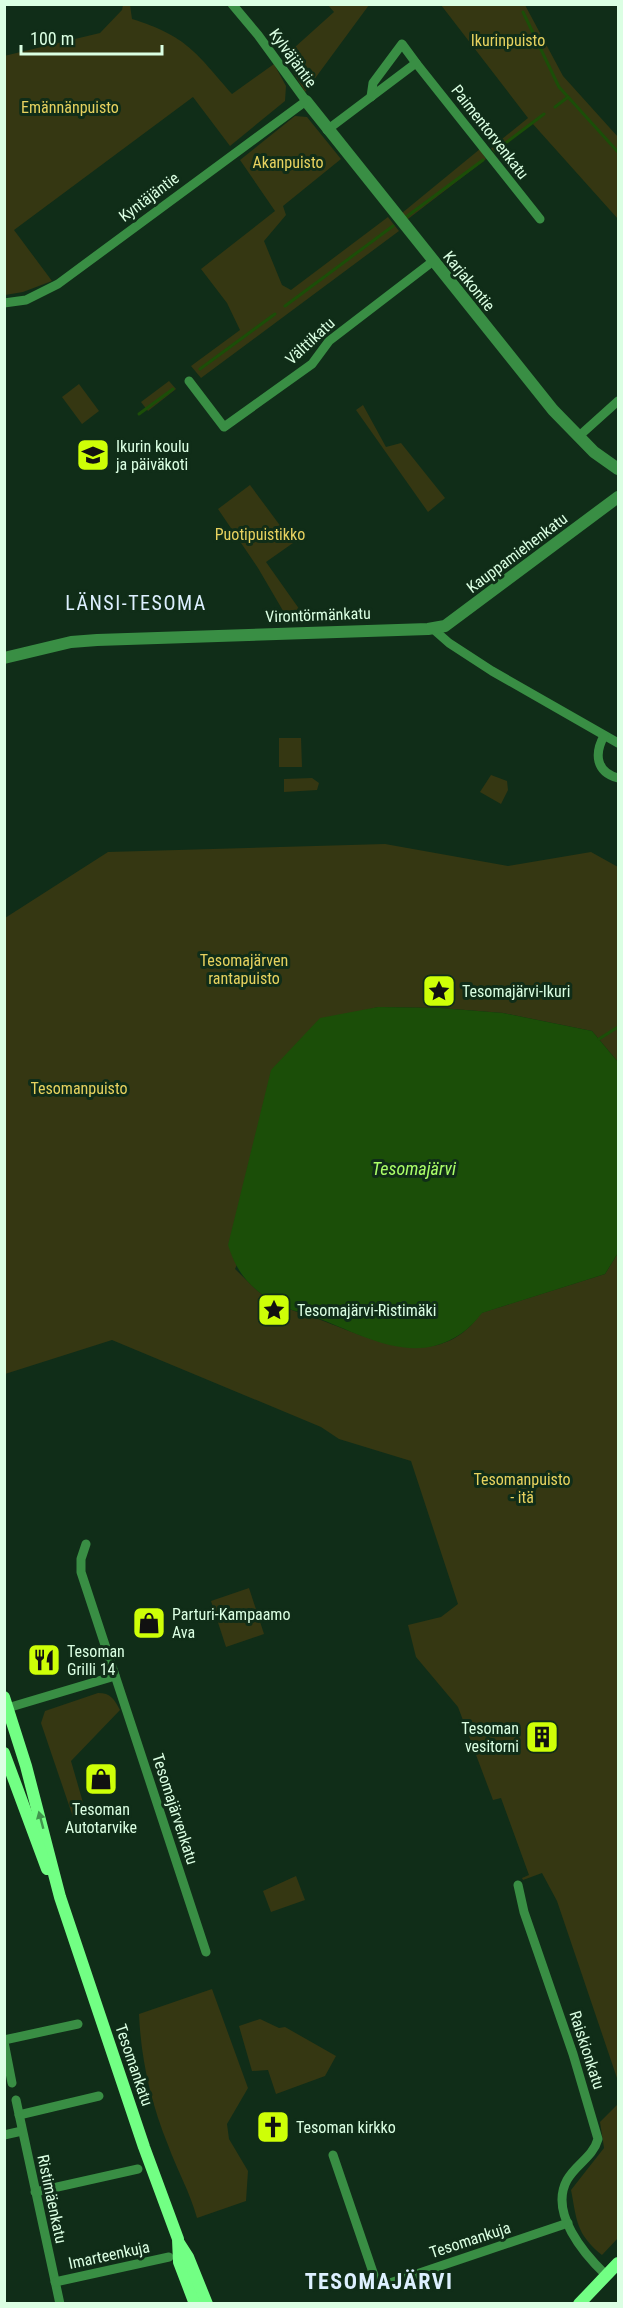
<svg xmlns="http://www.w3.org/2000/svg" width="623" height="2308" font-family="'Roboto Condensed',sans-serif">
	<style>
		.green { fill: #353712 }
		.water { fill: #1b4e08 }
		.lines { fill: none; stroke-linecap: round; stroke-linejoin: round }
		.stream { stroke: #1b4e08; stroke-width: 3 }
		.minor { stroke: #398e44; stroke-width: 9 }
		.tertiary { stroke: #398e44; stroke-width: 12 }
		.secondary { stroke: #72ff84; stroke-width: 12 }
		.oneway { fill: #41964e }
		.labels { text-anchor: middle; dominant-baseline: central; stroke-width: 6; stroke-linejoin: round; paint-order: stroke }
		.park-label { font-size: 16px; fill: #e7d25f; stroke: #102d18 }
		.street-label { font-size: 16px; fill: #dbffe3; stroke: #102d18 }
		.poi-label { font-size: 16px; fill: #dbffe3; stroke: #102d18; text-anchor: start }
		.water-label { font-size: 18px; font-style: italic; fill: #abff69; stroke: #102d18 }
		.quarter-label { font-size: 20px; letter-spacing: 1.5px; fill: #ddf0ff; stroke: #102d18 }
		.district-label { font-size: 22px; font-weight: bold; letter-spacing: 1.5px; fill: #ddf0ff; stroke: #102d18 }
	</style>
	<rect width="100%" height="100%" fill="#102d18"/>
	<g class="green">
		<path d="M123,5H130L132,19C187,36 196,53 232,94L274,64L286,86L285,101L230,146L193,97L14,230L52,281L23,292L5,295L4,56L100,33L122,10Z"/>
		<path d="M328,5H369L305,92L284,57L334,12Z"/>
		<path d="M441,5H525L563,76L618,137V219L532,123L493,151L491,148L528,118Z"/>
		<path d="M295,116L307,117L341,159L283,206L286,215L264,241L282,285L291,290L388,217L399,231L201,378L191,366L240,330L227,303L201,269L275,211L240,160Z"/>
		<path d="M480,149L486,159L408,219L402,213Z"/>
		<path d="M169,381L176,389L148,411L141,402Z"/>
		<path d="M79,384L99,411L82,424L62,397Z"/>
		<path d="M363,405L386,447L401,443L445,498L428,512L356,410Z"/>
		<path d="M250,485L293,543L266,562L307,620L289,621L258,568L218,509Z"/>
		<path d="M279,738H301L302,767H279Z"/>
		<path d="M491,775L507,781L508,790L501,804L480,792Z"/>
		<path d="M312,778L319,783L317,790L284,792V779Z"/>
		<path d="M385,844L508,866L591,852L618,867V1062L592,1031L503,1013L440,1008L378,1007L350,1014L235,1269C247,1280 259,1295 274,1302C290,1311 309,1315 326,1322C378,1342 441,1371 481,1313L605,1274L618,1253V2081L557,1901L542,1873L523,1880L522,1878L529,1875L501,1798L493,1800L458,1707L416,1657L408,1625L441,1617L458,1604L411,1461L339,1439L321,1427L112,1340L5,1374V918L108,852Z"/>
		<path d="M249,1588L264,1634L226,1647L211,1601Z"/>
		<path d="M98,1693C111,1693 114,1699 120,1710L71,1761L86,1813L73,1817L41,1723L45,1711Z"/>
		<path d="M296,1876L305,1900L271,1912L263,1891Z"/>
		<path d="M212,1989L248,2088L227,2124L229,2139L248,2171L246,2201L197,2218C190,2192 177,2170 168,2145C151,2103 141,2060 139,2014Z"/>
		<path d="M260,2019L279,2028L285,2027L336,2056L325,2076L276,2094L268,2070L252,2071L239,2026Z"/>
		<path d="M618,2104V2238L602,2255C576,2234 577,2221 571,2190L604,2148L600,2122Z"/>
	</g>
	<path class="water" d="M378,1007L440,1008L503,1013L592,1031L618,1062V1253L605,1274L482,1313C470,1329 454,1341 434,1346C395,1356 350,1330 315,1317C301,1312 284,1309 272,1301C248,1286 236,1271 228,1245L271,1070L320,1018Z"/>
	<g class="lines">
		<g class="stream">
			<path d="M523,12L559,87L618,152"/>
			<path d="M555,107L568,97"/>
			<path d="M495,151L544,114"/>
			<path d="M406,217L483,160"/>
			<path d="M285,306L393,226"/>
			<path d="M200,369L275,314"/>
			<path d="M139,414L173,389"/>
			<path d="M599,1039L618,1027"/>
		</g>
		<g class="minor">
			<path d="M371,97L373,83L402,44L416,63"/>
			<path d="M327,130L416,63L540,219"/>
			<path d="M4,303L26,300L58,284L306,101L258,35L232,4"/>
			<path d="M189,381L224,427L312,364L329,341L432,262"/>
			<path d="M578,437L618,401"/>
			<path d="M432,628L449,643L492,671L618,743"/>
			<path d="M604,736C594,754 596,772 618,778"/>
			<path d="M86,1544L81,1559V1572L206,1952"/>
			<path d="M4,1709L115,1676"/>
			<path d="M518,1885L524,1912L573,2054L598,2139C593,2157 576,2164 567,2180C549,2213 584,2254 606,2275"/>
			<path d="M4,2040L78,2024"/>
			<path d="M4,2042L12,2083"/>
			<path d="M16,2100L60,2304"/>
			<path d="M19,2115L99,2096"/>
			<path d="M4,2135L22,2131"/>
			<path d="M333,2155L378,2287L568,2223"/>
			<path d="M35,2192L138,2169"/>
			<path d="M55,2282L169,2257"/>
		</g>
		<g class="tertiary">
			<path d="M306,101L553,410L594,452L618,469"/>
			<path d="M4,658L71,642L97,640L428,629L445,626L618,497"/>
		</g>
		<g class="secondary">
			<path d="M4,1697L26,1766L60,1897L144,2147L178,2239L179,2262L195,2304"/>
			<path d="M4,1753L47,1869"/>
			<path d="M179,2243L188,2257L207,2304"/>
			<path d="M579,2304L618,2263"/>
		</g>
	</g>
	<defs><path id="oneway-solid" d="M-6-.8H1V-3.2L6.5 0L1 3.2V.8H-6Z" transform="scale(1.5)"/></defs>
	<use class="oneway" href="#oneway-solid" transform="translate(41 1820) rotate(-105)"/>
	<defs>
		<g id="school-square" transform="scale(1.725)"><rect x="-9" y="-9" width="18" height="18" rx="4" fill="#ceff07" stroke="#102d18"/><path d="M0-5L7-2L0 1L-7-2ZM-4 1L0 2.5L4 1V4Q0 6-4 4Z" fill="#111"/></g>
		<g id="sight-square" transform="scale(1.725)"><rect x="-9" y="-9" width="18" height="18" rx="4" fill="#ceff07" stroke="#102d18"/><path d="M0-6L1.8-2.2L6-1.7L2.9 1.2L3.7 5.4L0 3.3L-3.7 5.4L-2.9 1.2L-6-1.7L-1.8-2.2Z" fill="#111"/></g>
		<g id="shop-square" transform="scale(1.725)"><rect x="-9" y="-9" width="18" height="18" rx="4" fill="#ceff07" stroke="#102d18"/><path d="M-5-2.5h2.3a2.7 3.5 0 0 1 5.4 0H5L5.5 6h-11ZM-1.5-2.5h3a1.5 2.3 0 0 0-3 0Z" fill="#111"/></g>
		<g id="restaurant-square" transform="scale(1.725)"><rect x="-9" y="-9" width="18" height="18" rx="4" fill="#ceff07" stroke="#102d18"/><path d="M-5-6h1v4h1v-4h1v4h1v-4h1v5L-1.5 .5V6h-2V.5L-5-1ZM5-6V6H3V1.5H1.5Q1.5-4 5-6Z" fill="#111"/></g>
		<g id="building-square" transform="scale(1.725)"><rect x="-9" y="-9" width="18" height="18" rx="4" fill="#ceff07" stroke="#102d18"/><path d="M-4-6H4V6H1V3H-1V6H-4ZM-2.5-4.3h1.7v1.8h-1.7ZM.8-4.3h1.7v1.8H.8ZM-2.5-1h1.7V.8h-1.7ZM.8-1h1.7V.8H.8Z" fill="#111"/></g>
		<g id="church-square" transform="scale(1.725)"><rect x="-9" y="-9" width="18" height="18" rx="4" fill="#ceff07" stroke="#102d18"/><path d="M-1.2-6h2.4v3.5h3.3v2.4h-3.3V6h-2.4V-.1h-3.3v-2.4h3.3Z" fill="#111"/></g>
	</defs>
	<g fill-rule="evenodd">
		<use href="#school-square" x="93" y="455"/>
		<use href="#sight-square" x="439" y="991"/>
		<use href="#sight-square" x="274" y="1310"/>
		<use href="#shop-square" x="149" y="1623"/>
		<use href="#restaurant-square" x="44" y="1660"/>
		<use href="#building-square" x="542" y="1737"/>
		<use href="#shop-square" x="101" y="1779"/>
		<use href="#church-square" x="273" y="2127"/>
	</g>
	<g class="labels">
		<g class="park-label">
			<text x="508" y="40">Ikurinpuisto</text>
			<text x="70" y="107">Emännänpuisto</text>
			<text x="288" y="162">Akanpuisto</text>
			<text x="260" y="534">Puotipuistikko</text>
			<text x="244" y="960">Tesomajärven<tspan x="244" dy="18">rantapuisto</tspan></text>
			<text x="79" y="1088">Tesomanpuisto</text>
			<text x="522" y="1479">Tesomanpuisto<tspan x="522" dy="18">- itä</tspan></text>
		</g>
		<g class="street-label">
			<text transform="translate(293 58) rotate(54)">Kylväjäntie</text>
			<text transform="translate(490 132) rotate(52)">Paimentorvenkatu</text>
			<text transform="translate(149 197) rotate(-37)">Kyntäjäntie</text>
			<text transform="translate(469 281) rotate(51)">Karjakontie</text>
			<text transform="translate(310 341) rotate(-43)">Välttikatu</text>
			<text transform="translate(517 553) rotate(-37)">Kauppamiehenkatu</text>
			<text transform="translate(318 615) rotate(-2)">Virontörmänkatu</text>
			<text transform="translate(175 1809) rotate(72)">Tesomajärvenkatu</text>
			<text transform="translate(587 2050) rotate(72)">Raiskionkatu</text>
			<text transform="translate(134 2065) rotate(71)">Tesomankatu</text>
			<text transform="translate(52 2199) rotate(78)">Ristimäenkatu</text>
			<text transform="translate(470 2240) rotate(-18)">Tesomankuja</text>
			<text transform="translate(109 2255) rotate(-12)">Imarteenkuja</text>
		</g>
		<g class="poi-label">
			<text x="116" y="446">Ikurin koulu<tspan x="116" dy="18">ja päiväkoti</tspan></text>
			<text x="462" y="991">Tesomajärvi-Ikuri</text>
			<text x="297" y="1310">Tesomajärvi-Ristimäki</text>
			<text x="172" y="1614">Parturi-Kampaamo<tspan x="172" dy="18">Ava</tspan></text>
			<text x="67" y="1651">Tesoman<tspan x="67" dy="18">Grilli 14</tspan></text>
			<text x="519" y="1728" text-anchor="end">Tesoman<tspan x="519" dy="18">vesitorni</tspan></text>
			<text x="101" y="1809" text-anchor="middle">Tesoman<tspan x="101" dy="18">Autotarvike</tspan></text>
			<text x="296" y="2127">Tesoman kirkko</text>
		</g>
		<g class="water-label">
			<text x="414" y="1168">Tesomajärvi</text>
		</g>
		<g class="quarter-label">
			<text x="136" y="603">LÄNSI-TESOMA</text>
		</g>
		<g class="district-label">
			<text x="379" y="2281">TESOMAJÄRVI</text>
		</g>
	</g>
	<rect width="623" height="2308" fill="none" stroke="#dbffe3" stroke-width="12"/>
	<path d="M21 45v9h141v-9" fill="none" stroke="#dbffe3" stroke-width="3"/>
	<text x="30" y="45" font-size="18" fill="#dbffe3" stroke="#102d18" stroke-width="4.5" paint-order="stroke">100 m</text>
</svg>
